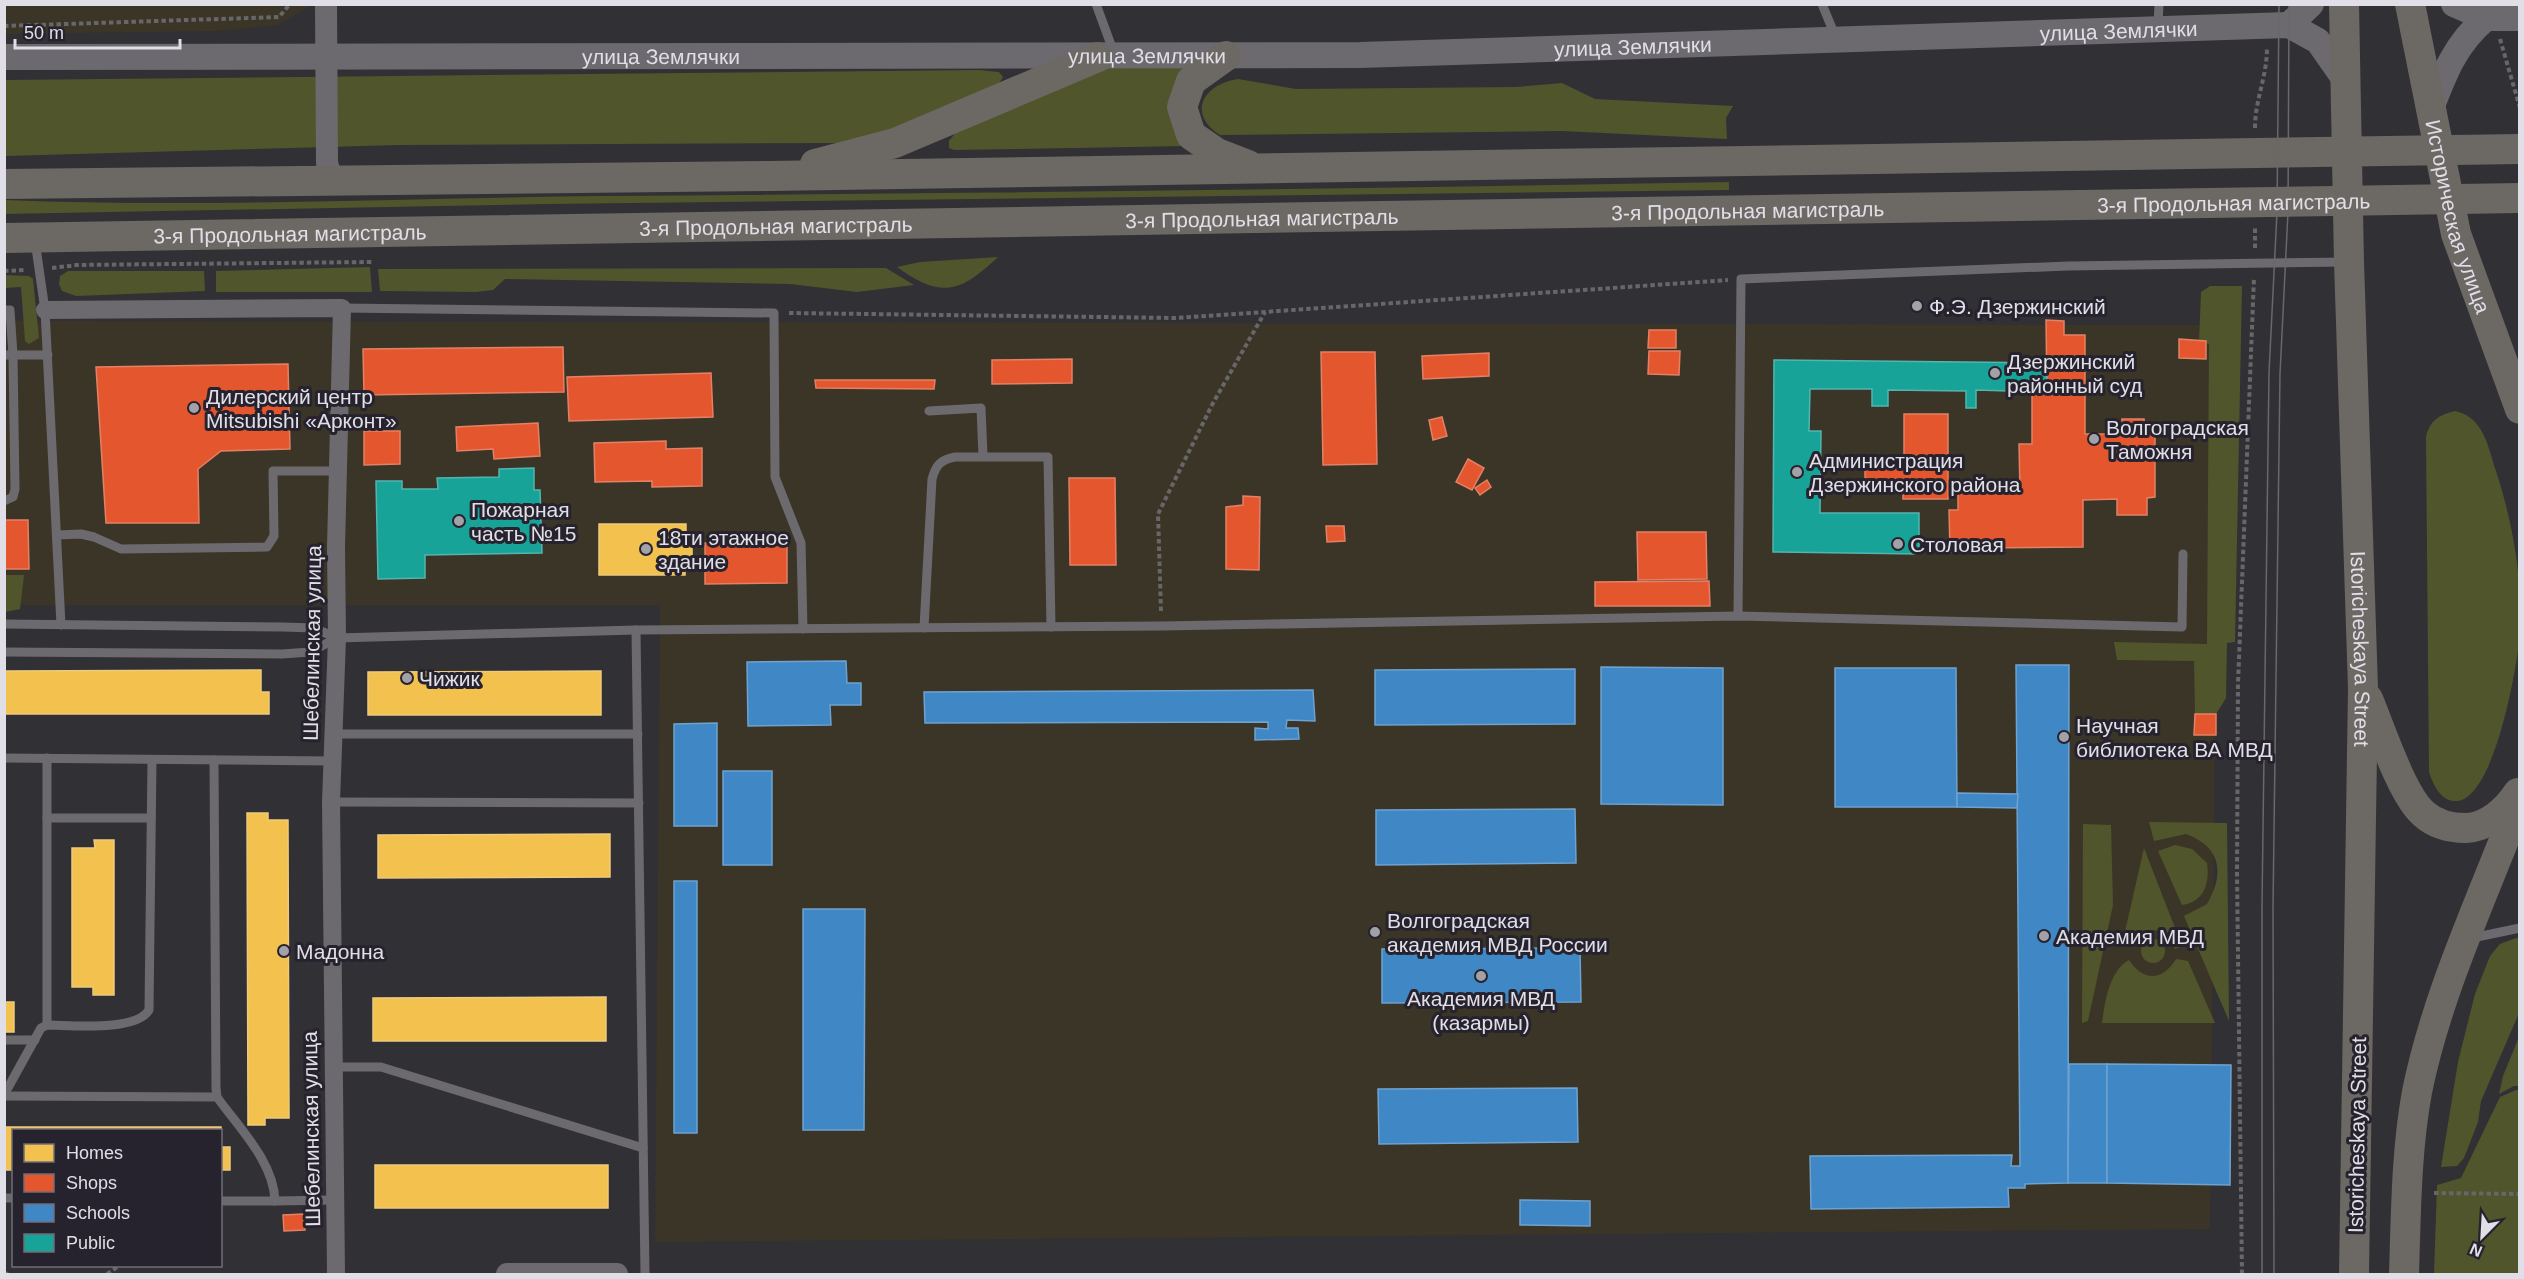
<svg xmlns="http://www.w3.org/2000/svg" width="2524" height="1279" font-family="Helvetica,sans-serif">
	<style>
		.commercial { fill: #3b3527 }
		.green { fill: #50552c }
		.homes { fill: #f2c14e; stroke: #edca7c; stroke-width: 1.5 }
		.shops { fill: #e4572e; stroke: #e38065; stroke-width: 1.5 }
		.schools { fill: #3f88c5; stroke: #6fa2cf; stroke-width: 1.5 }
		.public { fill: #17a398; stroke: #53b5af; stroke-width: 1.5 }
		.lines { fill: none; stroke-linecap: round; stroke-linejoin: round }
		.path { stroke: #676669; stroke-width: 4; stroke-dasharray: 4.5 3; stroke-linecap: butt }
		.service { stroke: #6c6a6f; stroke-width: 9 }
		.minor { stroke: #6c6a6f; stroke-width: 18 }
		.tertiary { stroke: #6c6a6f; stroke-width: 22 }
		.secondary { stroke: #6c6a6f; stroke-width: 26 }
		.trunk { stroke: #6c6864; stroke-width: 30 }
		.tram { stroke: #69686c; stroke-width: 1.5 }
		.poi-dot { fill: #a3a1a8; stroke: #26232e; stroke-width: 2 }
		.labels { text-anchor: middle; dominant-baseline: central; stroke-width: 6; stroke-linejoin: round; paint-order: stroke }
		.street-label { font-size: 21px; fill: #e0dee6; stroke: #26232e }
		.poi-label { font-size: 21px; fill: #e0dee6; stroke: #26232e; text-anchor: start }
	</style>
	<rect width="100%" height="100%" fill="#313035"/>
	<g class="commercial">
		<path d="M4,5L5,4L308,5L307,8L278,25L216,31L5,34Z"/>
		<path d="M5,321L2219,325L2210,1229L655,1242L660,605H5Z"/>
	</g>
	<g class="green">
		<path d="M1109,67H1192L1171,118L1174,131L1187,146L954,150L949,148V141L956,132Z"/>
		<path d="M979,70L999,72L1003,77L998,85L889,136L837,143L398,145L5,156L4,80Z"/>
		<path d="M1238,79L1296,89L1516,87L1562,83L1595,99L1733,106L1726,118L1727,139L1562,131L1220,135C1186,113 1204,84 1238,79Z"/>
		<path d="M1729,182V190L547,204L4,214L5,200C204,208 403,198 603,196C978,193 1354,189 1729,182Z"/>
		<path d="M998,257C960,293 941,299 897,267L920,262Z"/>
		<path d="M370,267L372,292H216V271Z"/>
		<path d="M886,268L914,285L857,292L790,284L505,279L493,290L476,292L380,291L378,269Z"/>
		<path d="M68,271H204L205,291L76,296L62,291L59,284L60,276Z"/>
		<path d="M4,275L29,276L33,279L39,338L29,344L25,341L21,287L5,288Z"/>
		<path d="M2210,286H2242L2235,642L2227,643L2226,698L2216,714H2195L2194,661L2117,660L2114,642L2207,644L2209,344L2199,342L2201,292Z"/>
		<path d="M2455,411C2484,417 2488,447 2496,471C2513,524 2522,575 2520,632C2518,663 2494,805 2454,801C2440,800 2433,784 2429,772L2426,437C2430,420 2439,415 2455,411Z"/>
		<path d="M5,575H24L20,609L5,612Z"/>
		<path d="M2149,822L2227,823L2229,1021L2184,916L2207,904C2225,873 2221,847 2186,834L2154,841Z"/>
		<path d="M2083,824L2111,825L2113,905L2088,1021L2082,1023Z"/>
		<path d="M2175,845L2192,849L2207,863C2210,883 2204,902 2182,905L2158,851Z"/>
		<path d="M2144,848L2182,946L2175,949C2168,926 2147,925 2132,942L2124,936Z"/>
		<path d="M2516,938L2520,939L2519,1013L2481,1101L2478,1122L2464,1158L2457,1166L2441,1167L2458,1062L2475,994L2490,956L2500,944Z"/>
		<circle cx="2153" cy="951" r="12"/>
		<path d="M2176,959L2188,961L2215,1023H2102C2105,1002 2109,971 2129,960C2143,981 2162,982 2176,959Z"/>
		<path d="M2519,1037V1086H2514L2499,1094L2503,1076Z"/>
		<path d="M2516,1090H2520L2519,1274H2434L2437,1185L2461,1178L2500,1097Z"/>
	</g>
	<g class="homes">
		<path d="M599,524H686V539H692V559H685V575H599Z"/>
		<path d="M261,670V692H269V714H4V671Z"/>
		<path d="M601,671V715H368V672Z"/>
		<path d="M247,813H268V820H288L289,1118H265V1125H248Z"/>
		<path d="M610,834V877L378,878V835Z"/>
		<path d="M94,840H114V995H93V987H72V848H95Z"/>
		<path d="M606,997V1041H373V998Z"/>
		<rect x="4" y="1002" width="10" height="30"/>
		<path d="M4,1127H221V1147H230V1170H220V1130H14V1170H4Z"/>
		<rect x="375" y="1165" width="233" height="43"/>
	</g>
	<g class="shops">
		<path d="M2046,320L2064,321V335H2085V434H2122V419H2144L2145,434H2155V497L2147,498V515H2117V499L2083,500V547L1975,548V551L1950,552L1949,510H1958V491H2020L2019,444H2032V392H2047Z"/>
		<path d="M1649,330H1676V348H1648Z"/>
		<path d="M2179,339L2206,341V359L2179,358Z"/>
		<path d="M563,347L564,392L364,395L363,349Z"/>
		<path d="M1649,351H1680L1679,375L1648,374Z"/>
		<path d="M1321,352H1375L1377,464L1323,465Z"/>
		<path d="M1489,353V376L1423,379L1422,356Z"/>
		<path d="M1072,359V383L992,384V360Z"/>
		<path d="M288,364L290,449L221,451L198,469L199,523H106L96,367Z"/>
		<path d="M711,373L713,417L569,421L567,377Z"/>
		<path d="M815,380H935L934,389L816,388Z"/>
		<path d="M1904,414H1948V499H1903V485H1865V468H1904Z"/>
		<path d="M1442,417L1447,436L1433,440L1429,420Z"/>
		<path d="M538,423L540,456L494,459L493,449L457,451L456,427Z"/>
		<path d="M364,431H400V464L364,465Z"/>
		<path d="M666,441V449L702,448V486L652,487V481L595,482L594,443Z"/>
		<path d="M1468,459L1484,468L1472,490L1456,482Z"/>
		<path d="M1069,478H1115L1116,565H1070Z"/>
		<path d="M1487,480L1491,487L1480,495L1475,488Z"/>
		<path d="M1243,496L1260,497L1259,570L1226,569V507L1243,505Z"/>
		<path d="M4,520H28L29,569H4Z"/>
		<path d="M1326,526H1344L1345,541L1327,542Z"/>
		<path d="M1637,532H1706L1707,579L1638,580Z"/>
		<path d="M787,542V583L705,584V543Z"/>
		<path d="M1709,581L1710,606H1595V582Z"/>
		<path d="M2195,714H2216V735H2194Z"/>
		<path d="M303,1214L305,1230L284,1231L283,1215Z"/>
	</g>
	<g class="schools">
		<path d="M846,661L847,683H861V705H830L831,725L748,726L747,662Z"/>
		<path d="M2016,665H2069L2068,1183L2025,1184V1188H2008L2009,1207L1811,1209L1810,1156L2012,1155L2011,1166H2020Z"/>
		<path d="M1601,667L1723,668V805L1601,804Z"/>
		<path d="M1835,668H1956L1957,807H1835Z"/>
		<path d="M1575,669V724L1375,725V670Z"/>
		<path d="M1313,690L1315,721L1287,720L1286,728H1298L1299,739L1255,740V728L1268,729V722L925,723L924,692Z"/>
		<path d="M717,723V826H674V724Z"/>
		<rect x="723" y="771" width="49" height="94"/>
		<path d="M1957,793L2018,794L2017,808L1957,807Z"/>
		<path d="M1575,809L1576,863L1376,865V810Z"/>
		<rect x="674" y="881" width="23" height="252"/>
		<path d="M803,909H865L864,1130H803Z"/>
		<path d="M1580,948L1581,1002L1382,1003V949Z"/>
		<path d="M2069,1064H2107V1183H2068Z"/>
		<path d="M2107,1064L2231,1065L2230,1185L2107,1183Z"/>
		<path d="M1577,1088L1578,1142L1379,1144L1378,1089Z"/>
		<path d="M1520,1200L1590,1201V1226L1520,1225Z"/>
	</g>
	<g class="public">
		<path d="M1774,360L2046,363L2047,392L1976,390V408H1966V391L1888,390V406H1872V389H1810L1809,431H1821L1820,513H1919V554L1773,552Z"/>
		<path d="M534,468V490H540L542,553L425,555V578L378,579L376,481H402V489H438L437,478L499,477V469Z"/>
	</g>
	<g class="lines">
		<g class="path">
			<path d="M4,26L279,17L290,4"/>
			<path d="M2500,39L2520,108"/>
			<path d="M2255,128C2255,99 2267,78 2267,47"/>
			<path d="M2255,248V226"/>
			<path d="M52,268L77,265L372,262"/>
			<path d="M4,271L26,270"/>
			<path d="M789,313L1177,318L1728,280"/>
			<path d="M1161,611L1158,514L1213,403L1265,312"/>
			<path d="M2434,1193L2520,1194"/>
			<path d="M4,1273L8,1274"/>
			<path d="M107,1274L119,1266"/>
			<path d="M2242,1274L2237,874L2238,684L2254,277"/>
		</g>
		<g class="service">
			<path d="M1096,4L1114,53"/>
			<path d="M1822,4L1836,38"/>
			<path d="M2158,27L2159,4"/>
			<path d="M35,241L45,310L61,625"/>
			<path d="M342,308L774,313L775,477L801,543L803,629"/>
			<path d="M4,310H10L13,355H4"/>
			<path d="M929,411L981,408L983,456"/>
			<path d="M4,501L13,497L15,489L13,355H48"/>
			<path d="M57,535L81,534L94,537L121,549L267,547L274,536L273,471H338"/>
			<path d="M1738,616L1741,279L2068,266L2346,262"/>
			<path d="M4,624L283,627L314,628L337,638L636,630L1162,626L1738,616L2182,627L2183,554"/>
			<path d="M924,628L932,479C936,465 940,460 955,457H1048L1051,627"/>
			<path d="M636,630L645,1274"/>
			<path d="M4,652L282,654L310,652L337,638"/>
			<path d="M334,734H638"/>
			<path d="M4,758L332,761"/>
			<path d="M214,760L216,1088L217,1097C239,1128 274,1162 275,1201H220"/>
			<path d="M331,802L639,803"/>
			<path d="M47,818H151"/>
			<path d="M2472,938L2520,928"/>
			<path d="M47,1025V758"/>
			<path d="M4,1040H35"/>
			<path d="M332,1067H381L643,1148"/>
			<path d="M4,1095L41,1028L47,1025C70,1025 136,1032 149,1010L152,760"/>
			<path d="M4,1096L217,1097"/>
			<path d="M4,1198H14"/>
			<path d="M275,1201L334,1200"/>
		</g>
		<path class="minor" d="M45,310L342,308L336,547L337,638L331,802L336,1274"/>
		<g class="tertiary">
			<path d="M326,4L327,163L330,173L342,179"/>
			<path d="M507,1274H617"/>
		</g>
		<g class="secondary">
			<path d="M2454,4L2486,18H2520"/>
			<path d="M2289,25L2311,4"/>
			<path id="s1" d="M4,57L1360,55L2289,25L2318,41L2346,81"/>
			<path d="M2430,111C2444,74 2455,44 2486,18"/>
		</g>
		<g class="trunk">
			<path id="s2" d="M2344,4L2349,262L2363,688L2354,1274"/>
			<path id="s3" d="M2410,4L2456,234L2520,409"/>
			<path d="M1226,56L1191,81L1182,107L1191,135L1217,153L1248,165"/>
			<path d="M815,164L895,143L1098,57"/>
			<path d="M4,184L769,176L2520,149"/>
			<path id="s4" d="M4,238L2520,198"/>
			<path d="M2368,699C2380,727 2402,796 2424,814C2436,825 2450,828 2466,828C2488,827 2507,810 2518,793"/>
			<path d="M2404,1274C2406,1214 2406,1152 2417,1092C2437,992 2484,895 2520,799"/>
		</g>
		<g class="tram">
			<path d="M2262,1274V906L2269,373L2277,212L2279,4"/>
			<path d="M2274,1274L2273,908L2280,374L2288,212L2289,4"/>
		</g>
	</g>
	<g class="poi-dot">
		<circle cx="1917" cy="306" r="6"/>
		<circle cx="1995" cy="373" r="6"/>
		<circle cx="194" cy="408" r="6"/>
		<circle cx="2094" cy="439" r="6"/>
		<circle cx="1797" cy="472" r="6"/>
		<circle cx="459" cy="521" r="6"/>
		<circle cx="1898" cy="544" r="6"/>
		<circle cx="646" cy="549" r="6"/>
		<circle cx="407" cy="678" r="6"/>
		<circle cx="2064" cy="737" r="6"/>
		<circle cx="1375" cy="932" r="6"/>
		<circle cx="2044" cy="936" r="6"/>
		<circle cx="284" cy="951" r="6"/>
		<circle cx="1481" cy="976" r="6"/>
	</g>
	<g class="labels">
		<g class="street-label">
			<text stroke="none"><textPath href="#s1" startOffset="2115">улица Землячки</textPath></text>
			<text stroke="none"><textPath href="#s1" startOffset="1629">улица Землячки</textPath></text>
			<text stroke="none"><textPath href="#s1" startOffset="1143">улица Землячки</textPath></text>
			<text stroke="none"><textPath href="#s1" startOffset="657">улица Землячки</textPath></text>
			<text stroke="none"><textPath href="#s4" startOffset="2230">3-я Продольная магистраль</textPath></text>
			<text stroke="none"><textPath href="#s4" startOffset="1744">3-я Продольная магистраль</textPath></text>
			<text stroke="none"><textPath href="#s3" startOffset="218">Историческая улица</textPath></text>
			<text stroke="none"><textPath href="#s4" startOffset="1258">3-я Продольная магистраль</textPath></text>
			<text stroke="none"><textPath href="#s4" startOffset="772">3-я Продольная магистраль</textPath></text>
			<text stroke="none"><textPath href="#s4" startOffset="286">3-я Продольная магистраль</textPath></text>
			<text transform="translate(312 643) rotate(-89)">Шебелинская улица</text>
			<text stroke="none"><textPath href="#s2" startOffset="645">Istoricheskaya Street</textPath></text>
			<text transform="translate(311 1129) rotate(-91)">Шебелинская улица</text>
			<text transform="translate(2357 1135) rotate(-89)">Istoricheskaya Street</text>
		</g>
		<g class="poi-label">
			<text x="1929" y="306">Ф.Э. Дзержинский</text>
			<text x="2007" y="361">Дзержинский<tspan x="2007" dy="24">районный суд</tspan></text>
			<text x="206" y="396">Дилерский центр<tspan x="206" dy="24">Mitsubishi «Арконт»</tspan></text>
			<text x="2106" y="427">Волгоградская<tspan x="2106" dy="24">Таможня</tspan></text>
			<text x="1809" y="460">Администрация<tspan x="1809" dy="24">Дзержинского района</tspan></text>
			<text x="471" y="509">Пожарная<tspan x="471" dy="24">часть №15</tspan></text>
			<text x="658" y="537">18ти этажное<tspan x="658" dy="24">здание</tspan></text>
			<text x="1910" y="544">Столовая</text>
			<text x="419" y="678">Чижик</text>
			<text x="2076" y="725">Научная<tspan x="2076" dy="24">библиотека ВА МВД</tspan></text>
			<text x="1387" y="920">Волгоградская<tspan x="1387" dy="24">академия МВД России</tspan></text>
			<text x="2056" y="936">Академия МВД</text>
			<text x="296" y="951">Мадонна</text>
			<text x="1481" y="998" text-anchor="middle">Академия МВД<tspan x="1481" dy="24">(казармы)</tspan></text>
		</g>
	</g>
	<rect width="2524" height="1279" fill="none" stroke="#e0dee6" stroke-width="12"/>
	<rect x="12" y="1129" width="210" height="138" fill="#26232e" stroke="#706e78" stroke-width="1.5"/>
	<rect x="24" y="1144" width="30" height="18" fill="#f2c14e" stroke="#706e78" stroke-width="1.5"/>
	<text x="66" y="1159" font-size="18" fill="#e0dee6">Homes</text>
	<rect x="24" y="1174" width="30" height="18" fill="#e4572e" stroke="#706e78" stroke-width="1.5"/>
	<text x="66" y="1189" font-size="18" fill="#e0dee6">Shops</text>
	<rect x="24" y="1204" width="30" height="18" fill="#3f88c5" stroke="#706e78" stroke-width="1.5"/>
	<text x="66" y="1219" font-size="18" fill="#e0dee6">Schools</text>
	<rect x="24" y="1234" width="30" height="18" fill="#17a398" stroke="#706e78" stroke-width="1.5"/>
	<text x="66" y="1249" font-size="18" fill="#e0dee6">Public</text>
	<g transform="translate(2482 1237) rotate(204)" stroke="#26232e" stroke-width="4.5" paint-order="stroke">
	<path d="M0-4.5L10 22L0 15L-10 22Z" fill="#e0dee6"/>
	<text y="-9" font-size="16" font-weight="bold" text-anchor="middle" fill="#e0dee6">N</text>
	</g>
	<path d="M15 39v9h165v-9" fill="none" stroke="#e0dee6" stroke-width="3"/>
	<text x="24" y="39" font-size="18" fill="#e0dee6" stroke="#26232e" stroke-width="4.5" paint-order="stroke">50 m</text>
</svg>
